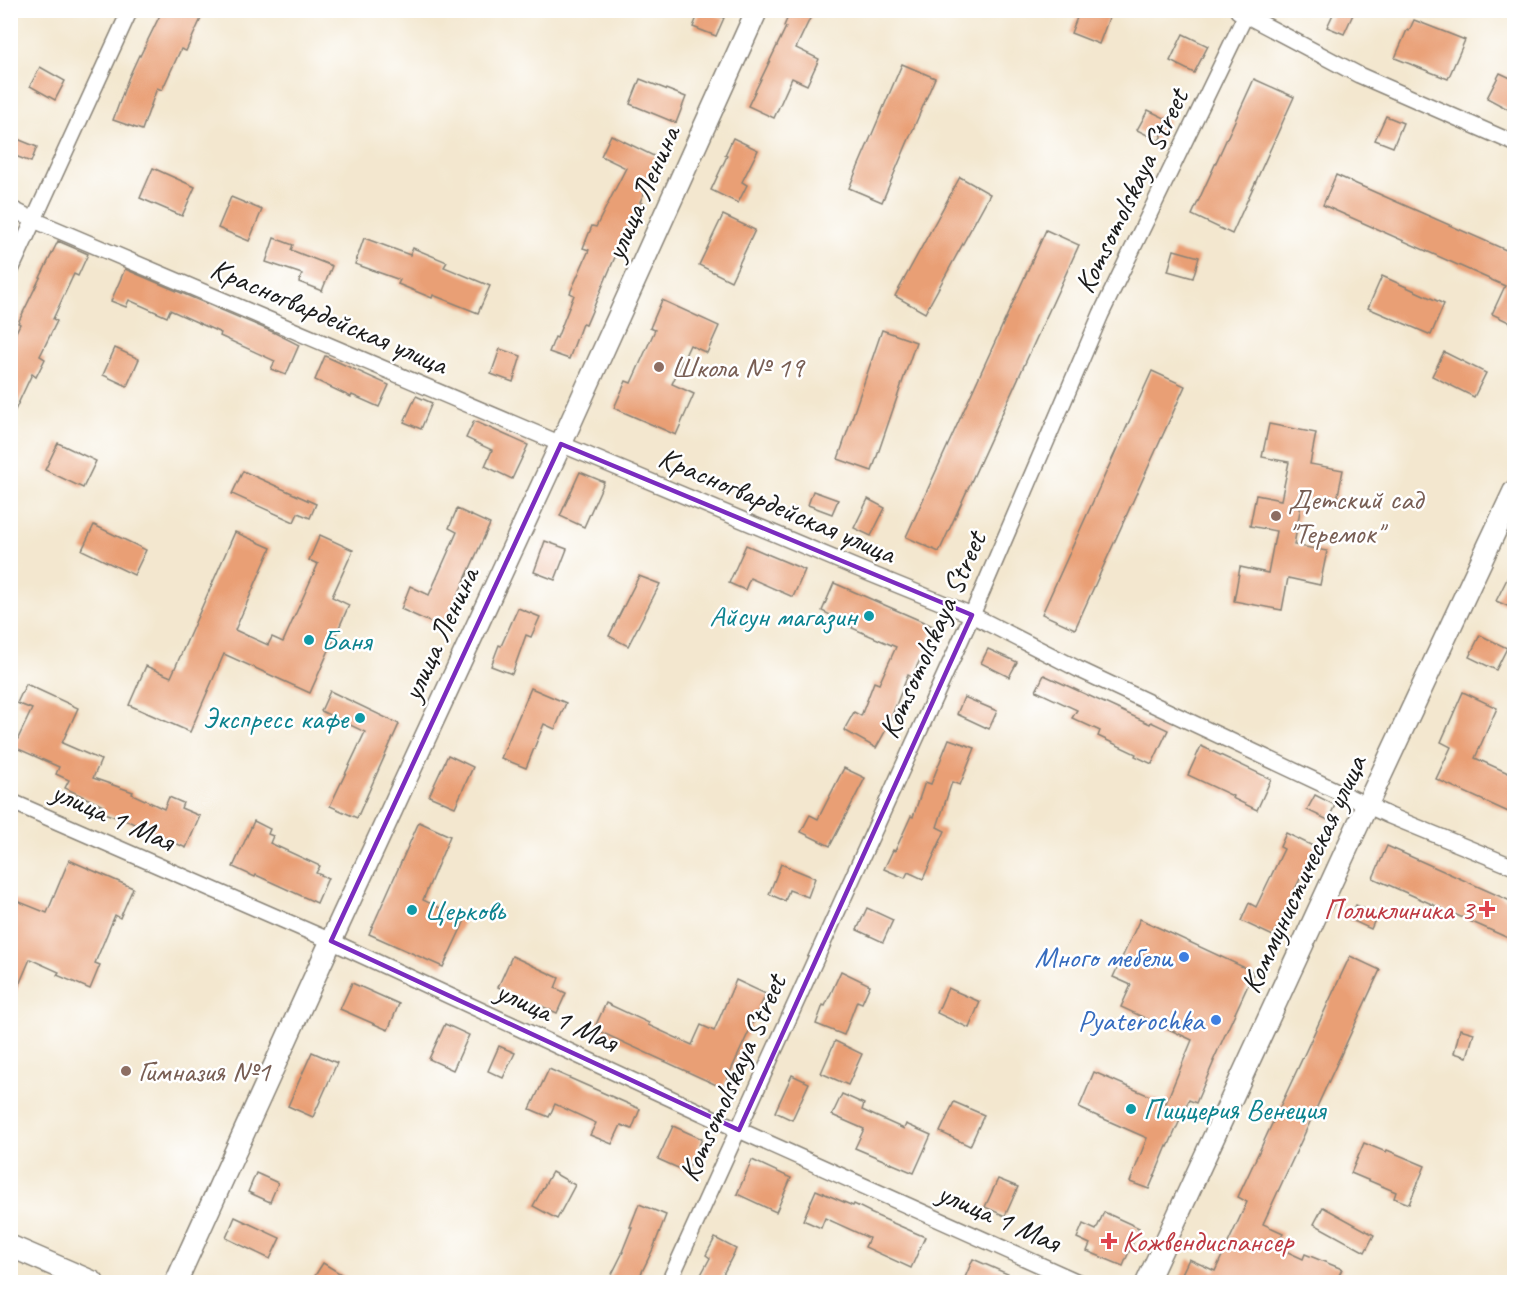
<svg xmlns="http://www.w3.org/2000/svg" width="1525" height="1293" font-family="Caveat,sans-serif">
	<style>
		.building { fill: #e99f74 }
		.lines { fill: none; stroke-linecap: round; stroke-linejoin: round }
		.street-casing { stroke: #888276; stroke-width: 18 }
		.secondary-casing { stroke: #888276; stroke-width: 24 }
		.street { stroke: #fff; stroke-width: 15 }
		.secondary { stroke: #fff; stroke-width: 21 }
		.marked { fill: none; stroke: #7b2cbf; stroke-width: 4.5; stroke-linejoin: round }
		.education-dot { fill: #8d6e63; stroke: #fff; stroke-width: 2 }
		.culture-dot { fill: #0f9aa8; stroke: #fff; stroke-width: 2 }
		.health-dot { fill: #e0444e; stroke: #fff; stroke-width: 2 }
		.shop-dot { fill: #3f7fe0; stroke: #fff; stroke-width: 2 }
		.labels { text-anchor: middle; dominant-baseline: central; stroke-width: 5; stroke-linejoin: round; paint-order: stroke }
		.street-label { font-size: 30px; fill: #1c1c1c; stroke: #fff }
		.education-label { font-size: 30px; fill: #785e54; stroke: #fff; text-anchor: start }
		.culture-label { font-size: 30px; fill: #0d838f; stroke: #fff; text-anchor: start }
		.health-label { font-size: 30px; fill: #be3a42; stroke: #fff; text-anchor: end }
		.shop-label { font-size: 30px; fill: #366cbe; stroke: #fff; text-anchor: end }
	</style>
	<rect width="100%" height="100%" fill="#fff"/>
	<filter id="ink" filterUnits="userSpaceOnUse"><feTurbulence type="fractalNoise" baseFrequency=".0167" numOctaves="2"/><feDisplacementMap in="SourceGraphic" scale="12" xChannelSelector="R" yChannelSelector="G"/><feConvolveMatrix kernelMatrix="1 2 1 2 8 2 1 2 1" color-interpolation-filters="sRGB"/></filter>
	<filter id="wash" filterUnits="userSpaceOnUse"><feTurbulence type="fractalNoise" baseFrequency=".008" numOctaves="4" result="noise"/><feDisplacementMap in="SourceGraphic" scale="24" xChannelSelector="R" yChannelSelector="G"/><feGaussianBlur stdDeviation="1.35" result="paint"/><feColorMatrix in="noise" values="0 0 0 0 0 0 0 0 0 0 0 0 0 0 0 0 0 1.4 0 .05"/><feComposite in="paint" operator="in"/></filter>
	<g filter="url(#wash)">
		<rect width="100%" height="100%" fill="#f3e7cf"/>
		<g id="blocks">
			<g class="building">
				<path d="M205,10L186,51L181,49L162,90L157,88L142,130L113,120L128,79L139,55L140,56L162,11Z"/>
				<path d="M700,10H704L724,18L716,36L693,27Z"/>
				<path d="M791,10H814L796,48L819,59L807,85L792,78L774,118L748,106L786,27L784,26Z"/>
				<path d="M1080,10H1112L1099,44L1071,33Z"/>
				<path d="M1335,10H1355L1344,34L1327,27Z"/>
				<path d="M1414,20L1465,40L1448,79L1395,58L1407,30L1409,31Z"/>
				<path d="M1183,34L1208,46L1194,73L1170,61Z"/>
				<path d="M902,64L935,78L882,202L849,188Z"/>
				<path d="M40,67L65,81L55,100L30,86Z"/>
				<path d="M1500,73L1515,80V113L1487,98Z"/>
				<path d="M640,79L686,97L676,123L630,104Z"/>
				<path d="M1254,79L1294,97L1232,234L1192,215Z"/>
				<path d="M1148,110L1169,120L1159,141L1137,130Z"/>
				<path d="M1386,116L1403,123L1393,147L1375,140Z"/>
				<path d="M611,135L660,159L640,202L642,203L632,223L630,222L586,325L582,324L569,359L549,352L555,337L557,338L574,295L570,293L589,250L583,248L592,226L596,227L626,168L601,156Z"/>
				<path d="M10,136L37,147L31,162L10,154Z"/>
				<path d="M733,138L758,150L742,182L747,185L738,203L711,190L727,156L725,155Z"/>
				<path d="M153,168L195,187L182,216L140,198Z"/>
				<path d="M1336,175L1515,254V325L1492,314L1505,286L1323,205Z"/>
				<path d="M960,177L990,194L925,313L895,296Z"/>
				<path d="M231,197L262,210L249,241L218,228Z"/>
				<path d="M723,215L755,230L731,281L699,265Z"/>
				<path d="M1046,230L1079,245L939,552L906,537Z"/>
				<path d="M274,238L293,245L291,250L332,266L322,291L299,282L302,274L266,262Z"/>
				<path d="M364,238L410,255L413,248L447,262L444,267L490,286L478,313L433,295L432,298L398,284L400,280L355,264Z"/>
				<path d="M58,241L88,254L78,276L74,274L53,319L57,321L40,356L45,359L36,377L32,374L10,421V344L20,324L18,323Z"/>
				<path d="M1174,250L1199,257L1193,278L1168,271Z"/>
				<path d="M125,269L273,332L299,345L286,375L271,369L275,361L220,336L221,333L170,310L167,317L129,300L126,307L111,301Z"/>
				<path d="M1382,276L1444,304L1431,335L1368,308Z"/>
				<path d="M662,300L719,326L707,353L690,345L672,384L694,394L676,435L614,408L626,381L631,383L655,330L650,328Z"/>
				<path d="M882,330L916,342L872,471L838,459Z"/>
				<path d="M115,348L139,359L127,386L103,375Z"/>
				<path d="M500,349L521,356L513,382L491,374Z"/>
				<path d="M1444,352L1486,373L1474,397L1432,376Z"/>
				<path d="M325,356L389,385L379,407L352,395L351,397L315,380Z"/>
				<path d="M1152,371L1185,386L1075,629L1042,614Z"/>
				<path d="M416,396L432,403L421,429L404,422Z"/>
				<path d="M474,421L528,445L512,479L485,466L492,450L466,438Z"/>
				<path d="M1269,424L1316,433L1310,464L1343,470L1336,505L1302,499L1294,545L1327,551L1320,585L1288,578L1282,610L1234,601L1240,567L1268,573L1276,531L1250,526L1256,495L1281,500L1289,462L1262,457Z"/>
				<path d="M58,443L96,461L83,488L45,470Z"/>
				<path d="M243,471L316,504L310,518L298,513L294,522L232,494Z"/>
				<path d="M580,472L604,482L584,527L560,516Z"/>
				<path d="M813,491L838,500L832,514L808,505Z"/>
				<path d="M868,499L885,508L871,536L854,528Z"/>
				<path d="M457,509L490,524L443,628L401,609L410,586L429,595L457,532L449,528Z"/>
				<path d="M94,525L146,550L134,575L82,550Z"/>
				<path d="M235,532L271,548L235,630L268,645L272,637L283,642L318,564L309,560L320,535L353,550L332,597L349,605L310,693L224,654L190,732L129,705L146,666L171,677Z"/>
				<path d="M545,541L567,549L555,580L534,572Z"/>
				<path d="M746,545L805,570L793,597L750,578L745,590L729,583Z"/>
				<path d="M1515,563V609L1496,601Z"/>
				<path d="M639,576L660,584L628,646L609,636Z"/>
				<path d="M834,583L935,627L912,677L908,675L887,728L876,748L844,730L854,712L861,716L874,682L879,684L896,647L852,628L853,626L822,611Z"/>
				<path d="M518,608L540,617L531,637L526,635L512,674L491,666L499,645L501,646Z"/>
				<path d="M1480,635L1507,648L1496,670L1469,657Z"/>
				<path d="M988,649L1017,662L1009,677L981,663Z"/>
				<path d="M1044,675L1150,724L1151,722L1168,730L1152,764L1135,756L1136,754L1098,736L1100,731L1072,718L1077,710L1036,691Z"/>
				<path d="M26,684L78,708L62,743L101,760L93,778L133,792L132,794L164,809L169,797L183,803L181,808L200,816L186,848L130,822L101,812L103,806L65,788L69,780L56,774L59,767L14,747L32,709L17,703Z"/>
				<path d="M531,688L566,703L555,729L544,724L526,768L501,758Z"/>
				<path d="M330,691L399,724L357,818L330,806L365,732L321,711Z"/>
				<path d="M1463,692L1497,708L1475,758L1515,776V815L1436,779L1451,747L1441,742Z"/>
				<path d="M964,697L997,711L989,729L957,714Z"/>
				<path d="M949,739L975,748L960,785L952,782L937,827L945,831L923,879L908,872L905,878L884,869L893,850L895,851L911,816L913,817L925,782L931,784Z"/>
				<path d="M1201,746L1271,779L1257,810L1232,798L1233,796L1188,775Z"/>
				<path d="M448,755L473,767L455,807L429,796Z"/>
				<path d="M844,768L865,778L830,846L801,832L810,815L818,819Z"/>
				<path d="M1315,795L1335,805L1328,820L1307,810Z"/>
				<path d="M254,821L270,829L268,834L273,836L270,843L320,866L316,873L328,878L317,903L256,875L255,877L233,867Z"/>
				<path d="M419,822L450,836L423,900L465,920L443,967L369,934Z"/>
				<path d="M1286,833L1315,847L1273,936L1241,921L1249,903L1256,907L1284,849L1280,847Z"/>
				<path d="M1387,846L1515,903V941L1373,878Z"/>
				<path d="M69,860L133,888L120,918L115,915L95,963L100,965L90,989L57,975L59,972L30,959L10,1006V898L47,913Z"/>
				<path d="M781,864L815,878L808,897L789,890L785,901L769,894Z"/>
				<path d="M1356,905L1377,915L1371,929L1349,919Z"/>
				<path d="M867,908L893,920L883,942L857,930Z"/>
				<path d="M1140,919L1254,972L1213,1061H1214L1196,1103L1189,1100L1168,1147L1167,1146L1149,1189L1130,1182L1147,1138L1079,1108L1094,1072L1166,1103L1192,1040L1121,1007L1131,985L1113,977Z"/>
				<path d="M512,956L559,978L555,988L566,993L557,1013L498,987Z"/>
				<path d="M1350,956L1380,970L1263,1224L1283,1233L1277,1247L1303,1259L1305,1254L1342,1269L1336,1282H1178L1189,1259L1215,1271L1247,1202L1238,1197Z"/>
				<path d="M841,971L870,985L862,1003L857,1001L844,1035L816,1024L823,1005L825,1006Z"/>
				<path d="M736,980L766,994L723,1088L594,1029L606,1003L649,1023L648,1025L692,1045L701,1025L714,1031Z"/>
				<path d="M352,983L399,1004L388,1030L340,1009Z"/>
				<path d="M948,988L980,1002L969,1028L937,1013Z"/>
				<path d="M445,1024L469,1035L453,1070L429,1059Z"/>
				<path d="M1460,1029L1474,1033L1467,1057L1454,1053Z"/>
				<path d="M835,1041L862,1054L848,1085L821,1073Z"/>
				<path d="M499,1046L515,1053L503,1078L488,1071Z"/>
				<path d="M312,1052L337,1063L313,1117L288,1106Z"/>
				<path d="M549,1069L640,1109L632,1129L621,1125L612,1144L590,1135L596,1123L555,1104L549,1117L530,1109Z"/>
				<path d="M792,1075L809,1083L792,1120L775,1112Z"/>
				<path d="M842,1094L864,1104L862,1110L904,1129L906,1124L931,1135L914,1173L855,1148L864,1129L832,1115Z"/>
				<path d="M954,1102L984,1115L970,1146L940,1132Z"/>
				<path d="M673,1126L702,1139L687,1172L658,1159Z"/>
				<path d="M1364,1143L1386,1152L1387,1150L1425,1166L1409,1204L1394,1198L1396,1192L1351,1173Z"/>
				<path d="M752,1160L791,1178L776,1212L737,1194Z"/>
				<path d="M552,1172L575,1185L557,1219L533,1206Z"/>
				<path d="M256,1173L278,1183L270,1202L248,1192Z"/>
				<path d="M998,1179L1018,1187L1005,1216L985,1207Z"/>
				<path d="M816,1190L853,1206L854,1204L870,1212V1213L925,1237L911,1268L865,1247L869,1238L825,1218L821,1228L803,1220Z"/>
				<path d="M639,1204L666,1215L653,1249L637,1282H608L623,1252H622L632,1227H630Z"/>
				<path d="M1323,1207L1374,1235L1365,1252L1314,1224Z"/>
				<path d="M1104,1212L1139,1228L1123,1266L1087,1251L1090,1244L1077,1238L1083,1224L1096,1230Z"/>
				<path d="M235,1217L280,1238L270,1259L226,1238Z"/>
				<path d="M715,1238L736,1249L719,1282H697L710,1258L706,1255Z"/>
				<path d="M973,1259L1026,1282H963Z"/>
				<path d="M323,1263L354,1282H311Z"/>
			</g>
		</g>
	</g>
	<g filter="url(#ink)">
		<use href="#blocks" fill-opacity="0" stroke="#888276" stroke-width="1.5"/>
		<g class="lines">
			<g class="street-casing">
				<g id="street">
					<path d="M1238,11L1359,75L1514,143"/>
					<path d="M10,208L34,220L561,444L871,574L972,615L1078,669L1390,816L1514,867"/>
					<path d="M10,272L130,10"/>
					<path d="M10,801L331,941L739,1130L1078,1282"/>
					<path d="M669,1282L972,615L1101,314L1248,10"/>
				</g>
			</g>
			<g class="secondary-casing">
				<g id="secondary">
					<path d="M10,1246L93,1282"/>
					<path d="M176,1282L331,941L561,444L757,10"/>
					<path d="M1147,1282L1367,805L1514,491"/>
				</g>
			</g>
			<use href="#street" class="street"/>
			<use href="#secondary" class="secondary"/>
		</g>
	</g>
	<path class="marked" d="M561,444L972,615L739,1130L331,941Z"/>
	<g class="education-dot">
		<circle cx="659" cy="367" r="6"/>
		<circle cx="1276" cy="516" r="6"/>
		<circle cx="126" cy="1071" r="6"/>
	</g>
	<g class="culture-dot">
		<circle cx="869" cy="616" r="6"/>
		<circle cx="309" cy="640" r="6"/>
		<circle cx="360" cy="718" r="6"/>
		<circle cx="412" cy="910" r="6"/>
		<circle cx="1131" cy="1109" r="6"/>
	</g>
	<g class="health-dot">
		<path d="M1484 900h6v6h6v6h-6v6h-6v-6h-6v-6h6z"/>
		<path d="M1106 1232h6v6h6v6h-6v6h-6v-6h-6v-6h6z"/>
	</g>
	<g class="shop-dot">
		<circle cx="1184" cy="957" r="6"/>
		<circle cx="1216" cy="1020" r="6"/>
	</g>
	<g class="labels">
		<g class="street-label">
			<text transform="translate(1131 191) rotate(-64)">Komsomolskaya Street</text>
			<text transform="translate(642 193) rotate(-66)">улица Ленина</text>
			<text transform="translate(329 316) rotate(23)">Красногвардейская улица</text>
			<text transform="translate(777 505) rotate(23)">Красногвардейская улица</text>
			<text transform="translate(440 634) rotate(-65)">улица Ленина</text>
			<text transform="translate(932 635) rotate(-66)">Komsomolskaya Street</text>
			<text transform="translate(113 816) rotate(24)">улица 1 Мая</text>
			<text transform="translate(1303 874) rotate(-65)">Коммунистическая улица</text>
			<text transform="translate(557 1016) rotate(25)">улица 1 Мая</text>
			<text transform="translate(732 1078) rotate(-66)">Komsomolskaya Street</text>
			<text transform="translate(999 1217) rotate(24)">улица 1 Мая</text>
		</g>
		<g class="education-label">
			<text x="671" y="367">Школа № 19</text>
			<text x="1288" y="499">Детский сад<tspan x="1288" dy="34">"Теремок"</tspan></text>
			<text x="138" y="1071">Гимназия №1</text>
		</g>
		<g class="culture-label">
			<text x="857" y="616" text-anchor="end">Айсун магазин</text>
			<text x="321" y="640">Баня</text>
			<text x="348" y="718" text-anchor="end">Экспресс кафе</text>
			<text x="424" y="910">Церковь</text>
			<text x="1143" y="1109">Пиццерия Венеция</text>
		</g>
		<g class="health-label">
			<text x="1474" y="909">Поликлиника 3</text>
			<text x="1122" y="1241" text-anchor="start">Кожвендиспансер</text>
		</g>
		<g class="shop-label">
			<text x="1172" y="957">Много мебели</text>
			<text x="1204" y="1020">Pyaterochka</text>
		</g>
	</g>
	<rect width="1525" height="1293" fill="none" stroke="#fff" stroke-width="36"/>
</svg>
